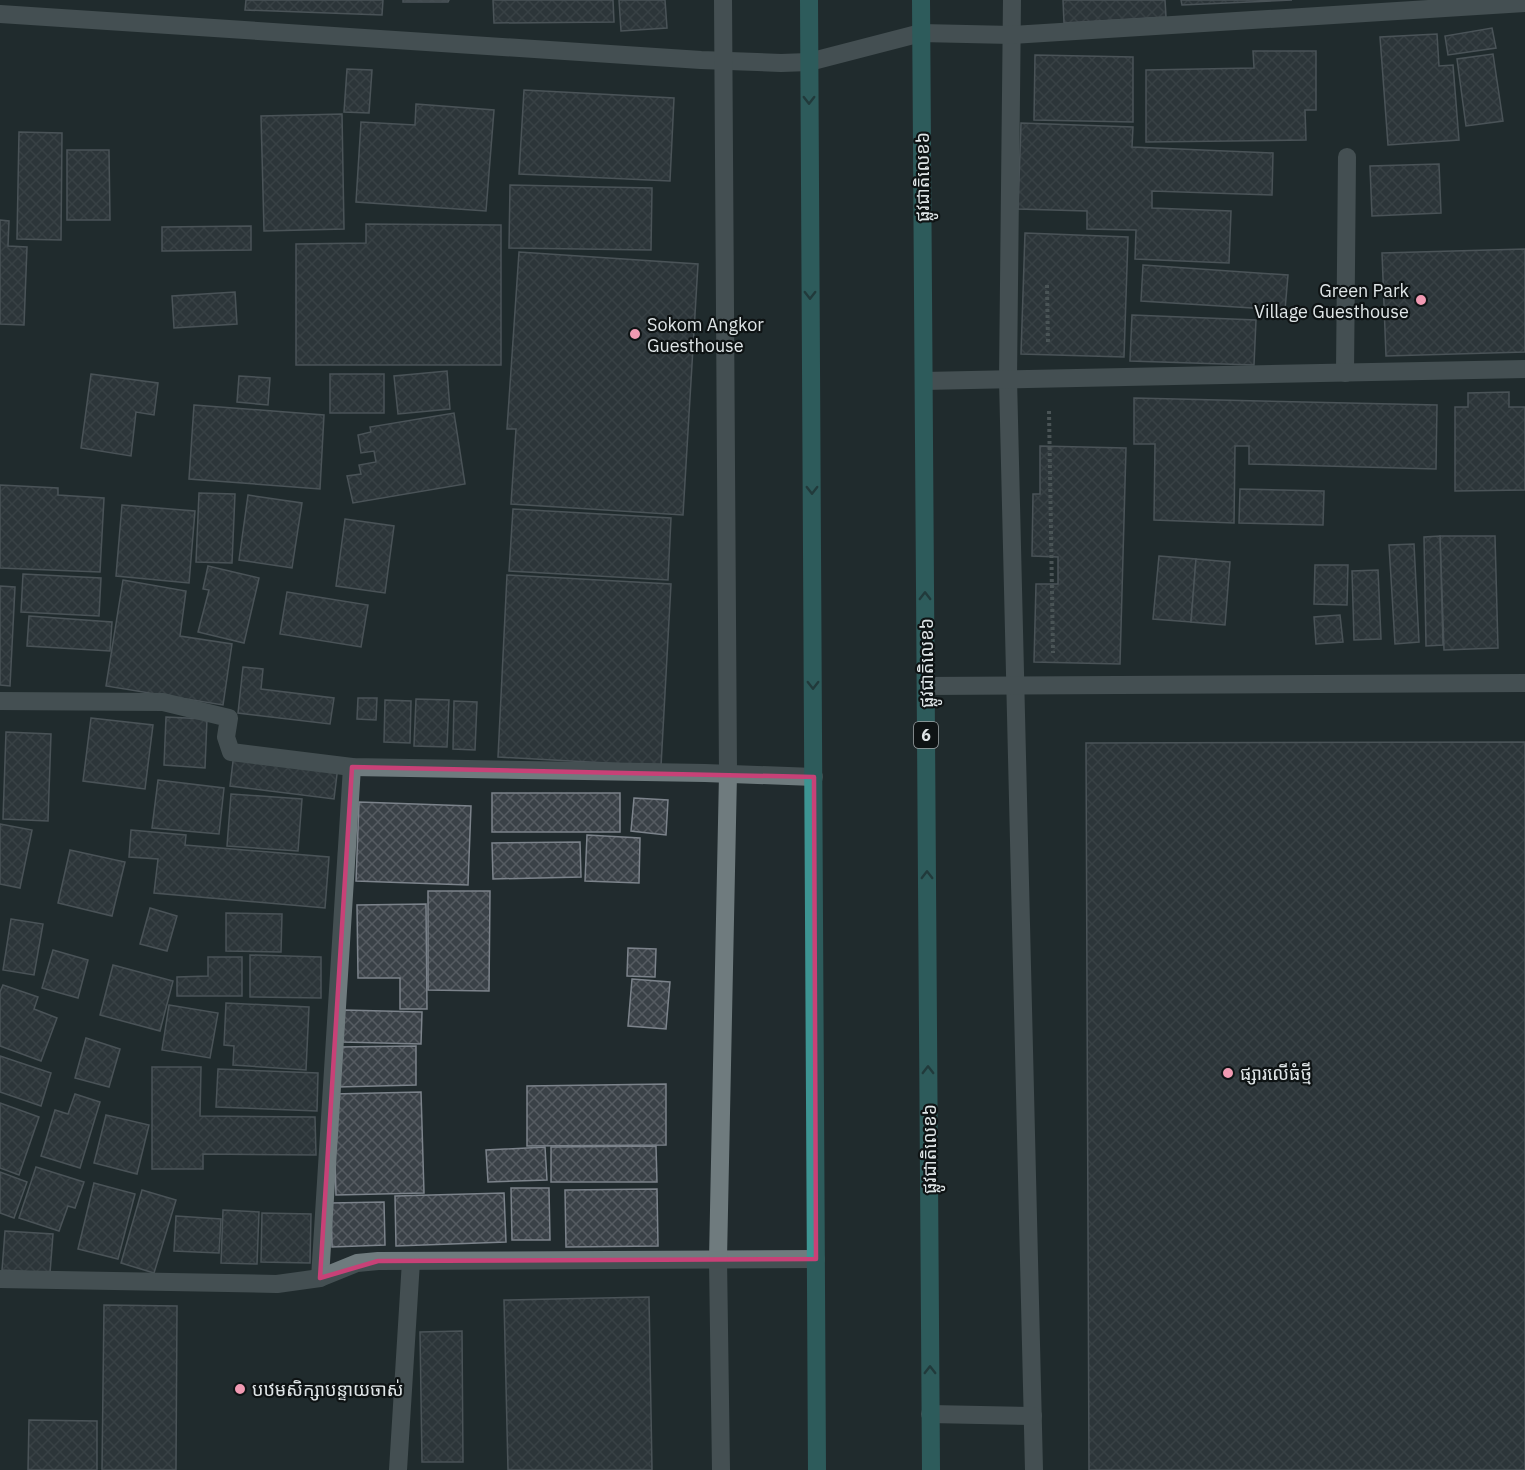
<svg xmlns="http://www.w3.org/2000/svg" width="1525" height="1470" font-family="'IBM Plex Sans','Noto Sans Khmer',sans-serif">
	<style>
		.building { fill: url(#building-cross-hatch); stroke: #7c838b; stroke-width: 1.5 }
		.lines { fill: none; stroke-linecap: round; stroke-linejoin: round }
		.path { stroke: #7d8587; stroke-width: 4; stroke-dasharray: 3 3; stroke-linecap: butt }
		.minor { stroke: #6f7b7e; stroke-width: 18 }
		.major { stroke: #3d9492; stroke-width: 18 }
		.oneway { stroke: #234d4d }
		.marked { fill: none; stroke: #c84177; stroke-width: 4.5; stroke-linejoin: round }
		.poi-dot { fill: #f19ab3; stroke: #0e1314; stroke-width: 2 }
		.labels { text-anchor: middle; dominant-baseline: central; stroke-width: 4.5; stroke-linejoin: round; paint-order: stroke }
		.shield { fill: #0e1314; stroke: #a0a6a8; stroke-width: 1.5 }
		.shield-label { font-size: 16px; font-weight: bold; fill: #dfe5e7 }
		.street-label { font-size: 18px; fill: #dfe5e7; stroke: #0e1314 }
		.poi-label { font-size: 18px; fill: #dfe5e7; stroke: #0e1314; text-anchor: start }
	</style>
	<defs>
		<pattern id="building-cross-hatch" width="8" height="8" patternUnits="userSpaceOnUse" patternTransform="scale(1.5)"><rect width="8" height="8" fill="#3a4147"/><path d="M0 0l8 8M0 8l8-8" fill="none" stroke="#565c62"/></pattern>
	</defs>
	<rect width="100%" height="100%" fill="#212b2e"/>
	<g class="building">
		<path d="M246,0H383L382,15L245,10Z"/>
		<path d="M403,0H449L448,2H403Z"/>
		<path d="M493,0H613L614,22L494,23Z"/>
		<path d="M619,0H665L667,28L621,31Z"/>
		<path d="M1063,0H1165L1166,17L1064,23Z"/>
		<path d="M1181,0H1292L1182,5Z"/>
		<path d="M1492,28L1496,48L1448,55L1445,36Z"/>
		<path d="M1437,34L1439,66L1453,65L1459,140L1388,145L1380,37Z"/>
		<path d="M1253,51H1316V110H1305L1306,140L1146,142V70L1254,68Z"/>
		<path d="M1493,54L1503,121L1466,126L1457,59Z"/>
		<path d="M1035,55L1133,57V122L1034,120Z"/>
		<path d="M347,69L372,70L369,113L344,112Z"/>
		<path d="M524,90L674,98L670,181L519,174Z"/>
		<path d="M416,104L494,110L486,211L356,202L361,122L415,125Z"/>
		<path d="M342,114L344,229L264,231L261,116Z"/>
		<path d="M1021,123L1133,127L1132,147L1273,153L1272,195L1152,191V208L1231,211L1229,263L1135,259L1136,230L1087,229V211L1018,209Z"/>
		<path d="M19,132L62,133L61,240L17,239Z"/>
		<path d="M67,150H109L110,220H67Z"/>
		<path d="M1439,164L1441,213L1372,216L1370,166Z"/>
		<path d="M510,185L652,188L651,250L509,248Z"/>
		<path d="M0,220L9,221L8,246L27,247L24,325L0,324Z"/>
		<path d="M366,224L501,225V365H296V244L366,243Z"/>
		<path d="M251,226V250L162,251V227Z"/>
		<path d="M1025,233L1128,237L1124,357L1021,354Z"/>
		<path d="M1525,249V352L1386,356L1382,253Z"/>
		<path d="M519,252L698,264L683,515L511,504L516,429H507Z"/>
		<path d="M1143,265L1288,275L1285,310L1141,301Z"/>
		<path d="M235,292L237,324L174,328L172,296Z"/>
		<path d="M1132,315L1256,320L1254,365L1130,361Z"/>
		<path d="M447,371L450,409L398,414L394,376Z"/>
		<path d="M91,374L158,383L154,415L136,412L131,456L81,448Z"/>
		<rect x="330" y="374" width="54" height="39"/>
		<path d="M239,376L270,378L268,405L237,402Z"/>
		<path d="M1509,392V407H1525V490L1455,491V407H1468V393Z"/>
		<path d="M1134,398L1437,405L1436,469L1249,464V446H1235L1234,523L1154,520L1155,444H1134Z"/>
		<path d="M194,405L324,415L320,489L189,479Z"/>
		<path d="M454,413L465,484L353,503L347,476L361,474L359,465L376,462L374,451L361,453L358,435L371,432L370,427Z"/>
		<path d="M1040,446L1126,448L1120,664L1034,662L1036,584H1058V557L1032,556L1033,494H1040Z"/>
		<path d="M0,485L58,488V495L104,498L100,572L0,568Z"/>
		<path d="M1240,489L1324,491L1323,525L1239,523Z"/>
		<path d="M199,493L235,494L232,563L196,562Z"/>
		<path d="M248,495L302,503L292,568L239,560Z"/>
		<path d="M122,505L195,511L189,583L116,576Z"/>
		<path d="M513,509L671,518L668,580L509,571Z"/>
		<path d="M345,519L394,526L385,593L336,586Z"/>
		<path d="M1440,536H1495L1498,648L1444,650Z"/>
		<path d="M1440,536L1443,645L1426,646L1424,537Z"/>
		<path d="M1414,544L1419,642L1395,644L1389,545Z"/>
		<path d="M1159,556L1196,559L1191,622L1153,619Z"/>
		<path d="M1196,559L1230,562L1225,625L1191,622Z"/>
		<path d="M1315,565H1348L1347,605L1314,604Z"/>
		<path d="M208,566L259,578L244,643L198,632L209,590L203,589Z"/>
		<path d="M1378,570L1381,639L1354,640L1352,571Z"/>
		<path d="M23,574L101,578L99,616L21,612Z"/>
		<path d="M507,575L671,584L661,766L498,757Z"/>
		<path d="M123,580L186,591L180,636L232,644L223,705L106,686Z"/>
		<path d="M0,586L15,587L10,686L0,685Z"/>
		<path d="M287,592L368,605L361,647L280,634Z"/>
		<path d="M1340,615L1343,642L1316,644L1314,617Z"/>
		<path d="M29,616L112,622L110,651L27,646Z"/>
		<path d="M243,667L263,669L261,689L334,698L330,724L238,713Z"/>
		<path d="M358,698H377L376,720L357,719Z"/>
		<path d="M416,699L449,700L447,747L414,746Z"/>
		<path d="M385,700L411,701L410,743L384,742Z"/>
		<path d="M454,701L477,702L475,750L453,749Z"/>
		<path d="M166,717L207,719L205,768L164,765Z"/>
		<path d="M91,718L153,725L145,789L83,781Z"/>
		<path d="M6,732L51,734L48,821L3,819Z"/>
		<path d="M1525,742V1470H1089L1086,743Z"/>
		<path d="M234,753L338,766L334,799L230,786Z"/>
		<path d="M158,780L224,788L219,834L152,828Z"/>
		<rect x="492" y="793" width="128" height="39"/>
		<path d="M231,794L302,799L298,851L227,846Z"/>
		<path d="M634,798L668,800L666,835L631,831Z"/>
		<path d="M359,802L471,806L468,885L356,881Z"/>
		<path d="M0,824L32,830L20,888L0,884Z"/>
		<path d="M131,830L186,835L185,845L329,857L325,908L154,893L158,859L129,857Z"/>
		<path d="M587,835L640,838L639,883L585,881Z"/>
		<path d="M580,842L581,877L493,879L492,843Z"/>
		<path d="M70,850L125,862L112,916L58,903Z"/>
		<path d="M428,891H490L489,991L428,990Z"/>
		<path d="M426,904L427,1009H400V978H358L357,905Z"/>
		<path d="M150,908L177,916L167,951L140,944Z"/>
		<path d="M226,913L282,914L281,952L226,951Z"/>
		<path d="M11,919L43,924L34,975L3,970Z"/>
		<path d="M628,948L656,949L655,977L627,976Z"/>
		<path d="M53,950L88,960L78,998L42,988Z"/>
		<path d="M250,955L321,957V998L250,997Z"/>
		<path d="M208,957H242V996H177V977L208,976Z"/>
		<path d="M113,965L173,981L160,1031L100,1015Z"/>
		<path d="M632,979L670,982L666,1029L628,1026Z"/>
		<path d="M3,985L38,997L34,1009L57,1018L41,1061L0,1046V992Z"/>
		<path d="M226,1003L309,1007L306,1070L233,1065L234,1046L224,1045Z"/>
		<path d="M169,1005L218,1013L210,1058L162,1050Z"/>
		<path d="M344,1010L422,1012L421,1044L343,1042Z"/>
		<path d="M86,1038L120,1049L109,1087L75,1078Z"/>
		<path d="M416,1046V1085L338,1087L337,1047Z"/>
		<path d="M0,1056L51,1073L41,1106L0,1092Z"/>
		<path d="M152,1067H201L200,1116L315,1117L316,1155L203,1154V1169H152Z"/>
		<path d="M218,1069L318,1073L317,1111L216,1107Z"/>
		<path d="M666,1084V1145L527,1146V1086Z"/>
		<path d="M421,1092L424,1193L336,1195L333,1094Z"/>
		<path d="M75,1094L100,1102L80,1168L41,1156L55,1110L68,1114Z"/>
		<path d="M0,1103L39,1117L19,1175L0,1168Z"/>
		<path d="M106,1115L149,1125L137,1174L94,1163Z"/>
		<path d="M656,1146L657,1182H551V1147Z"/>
		<path d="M545,1147L547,1180L488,1182L486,1150Z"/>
		<path d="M36,1167L84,1182L75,1208L68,1206L59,1231L19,1218Z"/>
		<path d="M0,1172L27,1182L14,1218L0,1213Z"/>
		<path d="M94,1183L135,1194L118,1259L78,1249Z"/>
		<path d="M511,1188H549L550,1240H512Z"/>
		<path d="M657,1189L658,1246L566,1247L565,1190Z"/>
		<path d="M142,1190L176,1200L154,1273L121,1263Z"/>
		<path d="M504,1193L506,1242L396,1246L395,1196Z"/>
		<path d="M384,1202L385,1245L332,1247L331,1203Z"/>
		<path d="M223,1210L259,1212L257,1264L221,1263Z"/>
		<path d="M262,1213L311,1214L310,1263L261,1262Z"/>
		<path d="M176,1216L221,1219L219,1253L174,1251Z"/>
		<path d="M5,1231L53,1234L50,1273L2,1270Z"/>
		<path d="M649,1297L652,1470H508L504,1300Z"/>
		<path d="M104,1305L177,1306L176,1470H102Z"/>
		<path d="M462,1331L463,1462H422L420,1332Z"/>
		<path d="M29,1420L97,1421V1470H28Z"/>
	</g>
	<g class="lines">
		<g class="path">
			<path d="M1047,285L1048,344"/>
			<path d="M1049,411L1053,653"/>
		</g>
		<g class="minor">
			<path d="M1012,0L1008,379L1034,1470"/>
			<path d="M0,14L701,60L781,63L809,62L921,33L1012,35L1525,3"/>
			<path d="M1345,373L1347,157"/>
			<path d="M924,381L1525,369"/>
			<path d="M926,686L1525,683"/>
			<path d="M0,701L163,702L229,718L226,737L231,752L352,767L705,773L814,777"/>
			<path d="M320,1278L352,767"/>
			<path d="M0,1279L277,1284L320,1278L357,1263L378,1261L816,1259"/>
			<path d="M930,1414L1033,1416"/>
			<path d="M398,1470L411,1261"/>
			<path d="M721,1470L718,1259L728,774L723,0"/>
		</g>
		<g class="major">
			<path d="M809,0L817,1470"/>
			<path d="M921,0L931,1470"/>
		</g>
	</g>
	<defs><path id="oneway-chevron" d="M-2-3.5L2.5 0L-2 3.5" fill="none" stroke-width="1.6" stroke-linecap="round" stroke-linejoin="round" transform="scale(1.5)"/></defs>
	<g class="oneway">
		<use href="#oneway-chevron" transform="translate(809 100) rotate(90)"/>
		<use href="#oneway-chevron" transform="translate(810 295) rotate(90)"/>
		<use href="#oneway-chevron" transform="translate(812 490) rotate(90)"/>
		<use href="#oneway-chevron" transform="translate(925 596) rotate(-90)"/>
		<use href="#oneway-chevron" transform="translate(813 685) rotate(90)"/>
		<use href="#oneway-chevron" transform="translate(927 875) rotate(-90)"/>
		<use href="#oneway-chevron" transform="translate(928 1070) rotate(-90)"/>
		<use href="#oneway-chevron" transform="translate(930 1370) rotate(-90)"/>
	</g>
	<path d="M0 0H1525V1470H0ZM352,767L814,777L816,1259L378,1261L320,1278Z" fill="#212b2e" fill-opacity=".55" fill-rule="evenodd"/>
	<path class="marked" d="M352,767L814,777L816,1259L378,1261L320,1278Z"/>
	<g class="poi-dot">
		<circle cx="1421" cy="300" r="6"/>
		<circle cx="635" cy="334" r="6"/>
		<circle cx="1228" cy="1073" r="6"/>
		<circle cx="240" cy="1389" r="6"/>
	</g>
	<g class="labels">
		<rect class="shield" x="914" y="722" width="24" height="26" rx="4.5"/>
		<g class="shield-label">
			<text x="926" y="735">6</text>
		</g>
		<g class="street-label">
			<text transform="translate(922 177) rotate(-90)">ផ្លូវជាតិលេខ៦</text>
			<text transform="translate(926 663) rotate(-90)">ផ្លូវជាតិលេខ៦</text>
			<text transform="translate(929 1149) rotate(-90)">ផ្លូវជាតិលេខ៦</text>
		</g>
		<g class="poi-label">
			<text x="1409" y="290" text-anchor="end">Green Park<tspan x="1409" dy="21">Village Guesthouse</tspan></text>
			<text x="647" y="324">Sokom Angkor<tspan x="647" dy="21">Guesthouse</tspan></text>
			<text x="1240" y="1073">ផ្សារលើធំថ្មី</text>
			<text x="252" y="1389">បឋមសិក្សាបន្ទាយចាស់</text>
		</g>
	</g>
</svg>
